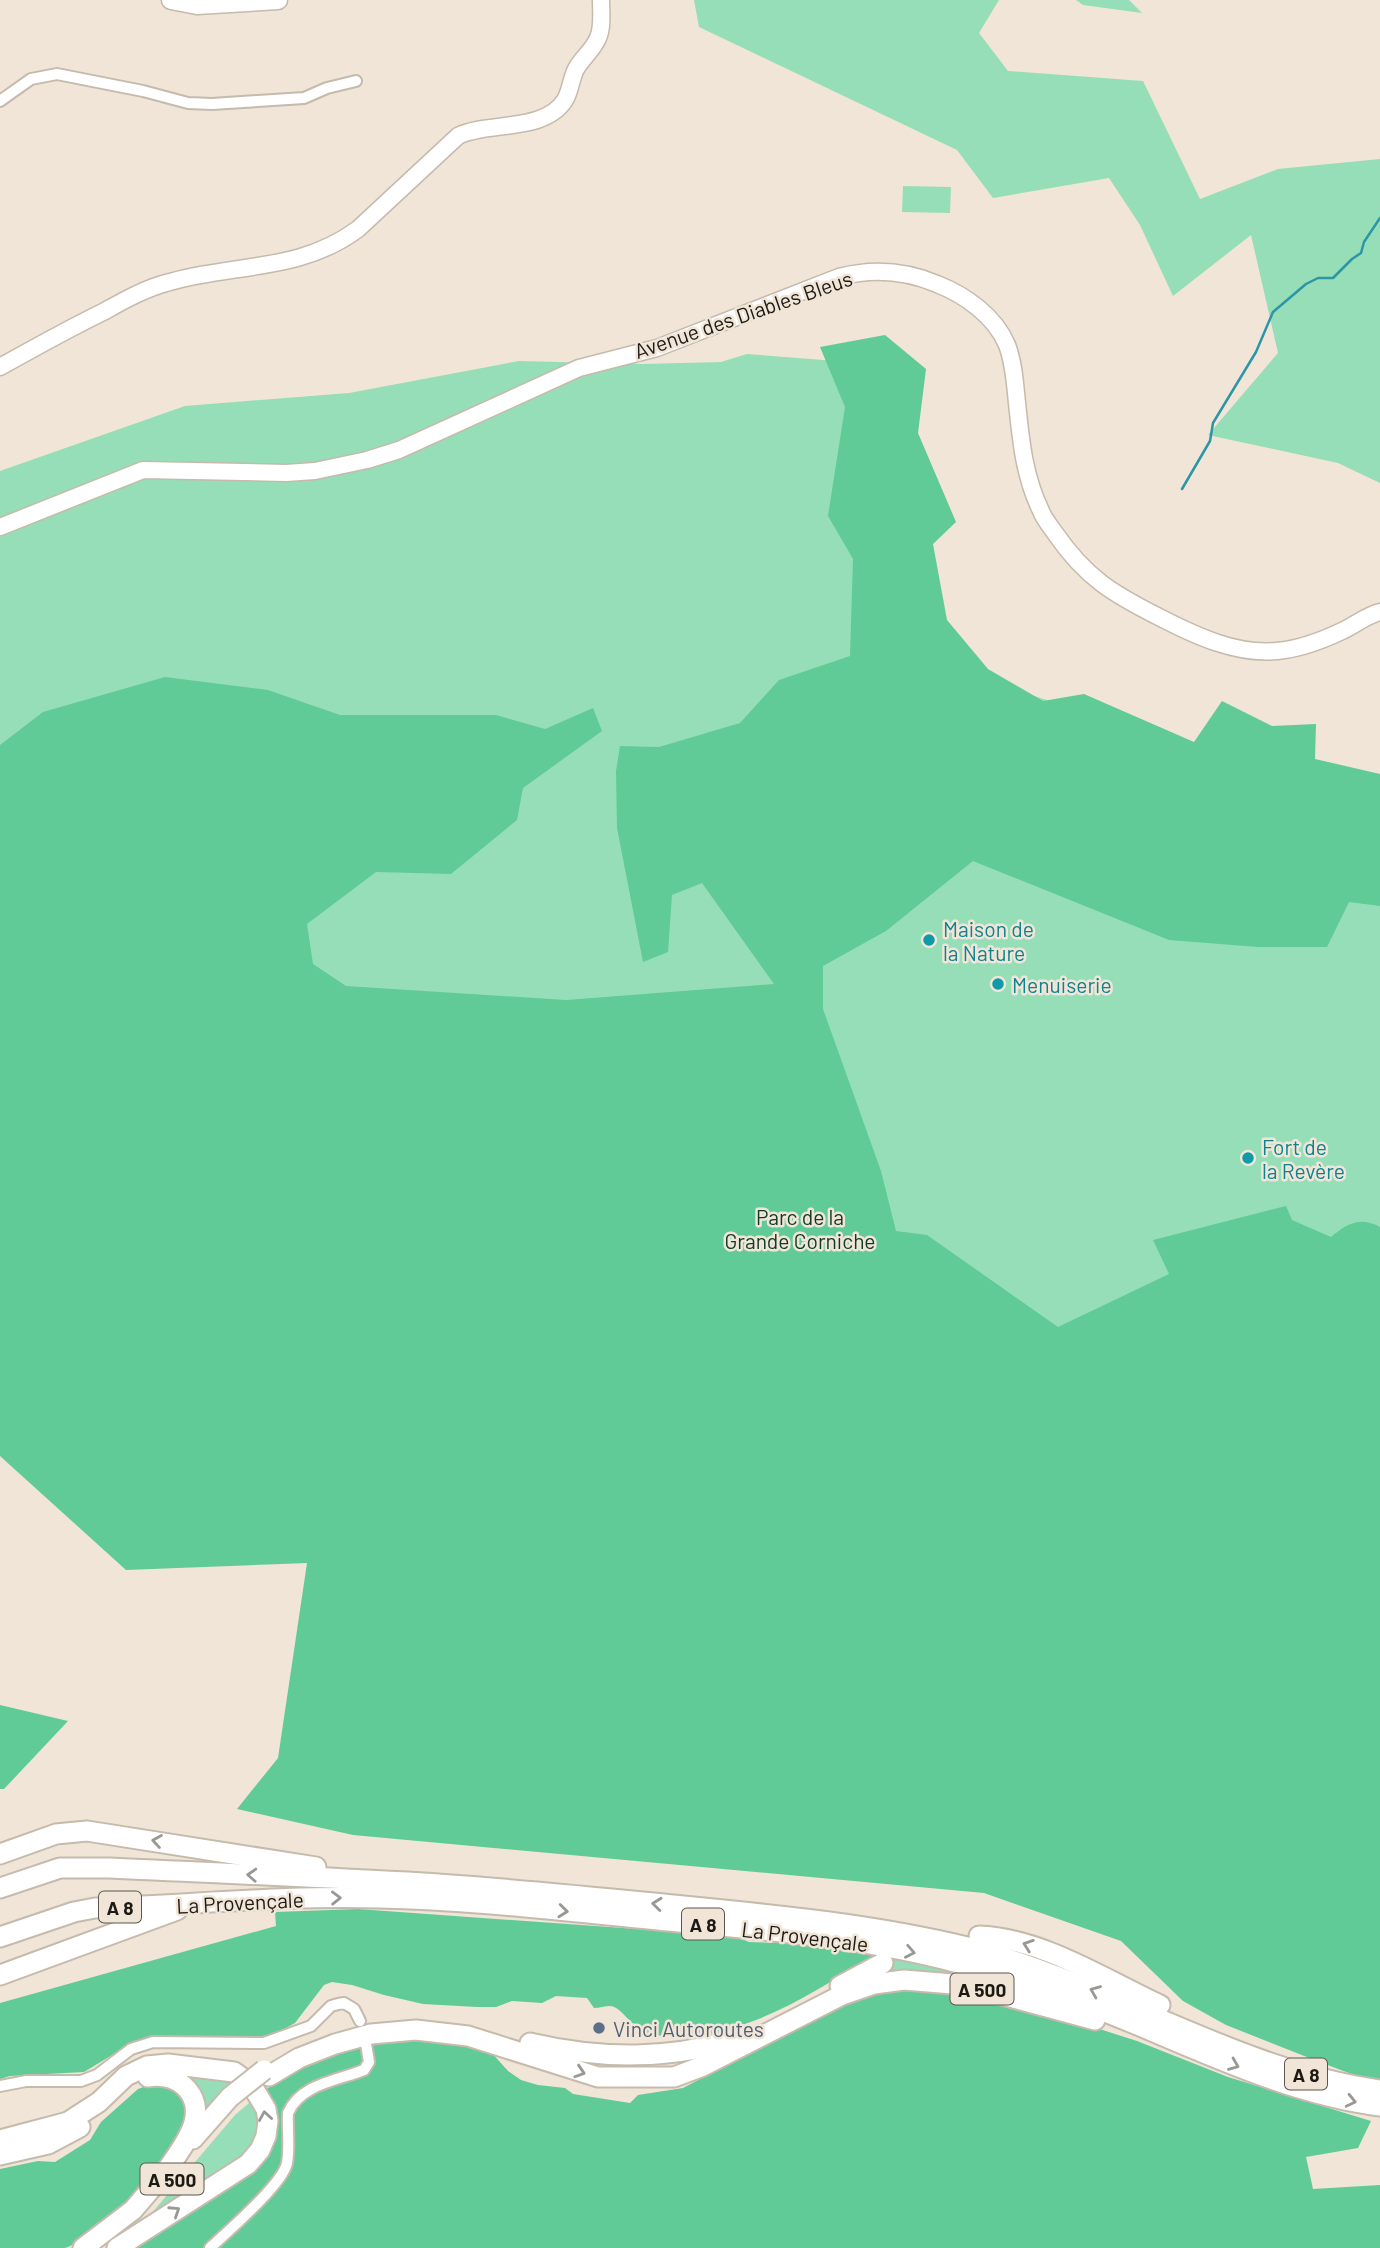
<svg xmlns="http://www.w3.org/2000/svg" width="1380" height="2248" font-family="Barlow,sans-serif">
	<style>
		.green { fill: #96deb7 }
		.forest { fill: #60cb96 }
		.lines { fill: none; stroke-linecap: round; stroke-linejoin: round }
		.stream { stroke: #2c96a7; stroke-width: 2.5 }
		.minor-casing { stroke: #c5baac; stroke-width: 14 }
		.secondary-casing { stroke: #c5baac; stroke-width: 19 }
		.primary-casing { stroke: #c5baac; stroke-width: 21 }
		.motorway-casing { stroke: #c5baac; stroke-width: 23 }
		.minor { stroke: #fff; stroke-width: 10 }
		.secondary { stroke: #fff; stroke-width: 16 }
		.primary { stroke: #fff; stroke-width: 18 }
		.motorway { stroke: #fff; stroke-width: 19 }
		.motorway-bridge-casing { stroke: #c5baac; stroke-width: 23; stroke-linecap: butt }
		.motorway-bridge { stroke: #fff; stroke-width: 19 }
		.oneway { stroke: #999895 }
		.culture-dot { fill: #0f9aa8; stroke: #f0e5d6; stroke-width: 2.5 }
		.service-dot { fill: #5c6f8a; stroke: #f0e5d6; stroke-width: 2.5 }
		.labels { text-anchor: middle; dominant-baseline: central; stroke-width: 5; stroke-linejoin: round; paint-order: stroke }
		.shield { fill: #f0e5d6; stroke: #5c564e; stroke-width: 2 }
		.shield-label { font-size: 19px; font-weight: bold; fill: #1d1914 }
		.street-label { font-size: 21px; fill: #1d1914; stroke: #f0e5d6 }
		.culture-label { font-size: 21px; fill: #0d838f; stroke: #f0e5d6; text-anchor: start }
		.park-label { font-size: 21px; fill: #0d3b26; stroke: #f0e5d6 }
		.service-label { font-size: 21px; fill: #4e5e75; stroke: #f0e5d6; text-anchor: start }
	</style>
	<rect width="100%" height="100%" fill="#f0e5d6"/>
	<g class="green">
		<path d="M694,0H999L979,33L1008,71L1143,81L1200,199L1278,169L1380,159V483L1338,463L1208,435L1278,353L1251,235L1173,296L1140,225L1109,178L993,198L957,150L699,27Z"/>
		<path d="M1076,0H1129L1142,13L1083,5Z"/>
		<path d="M903,186L951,187L950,213L902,212Z"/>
		<path d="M747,354L913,367L907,555L978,677L1331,796L1380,801V2068L1048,1877L321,1556L0,1447V471L185,406L349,393L519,361L642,364L721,362Z"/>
		<path d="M891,1955L1005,1983L894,1976L877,1970L894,1964Z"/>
		<path d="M182,2071L235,2082L202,2119Z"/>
		<path d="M255,2098L260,2112L256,2140L244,2158L139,2228L235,2115Z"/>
	</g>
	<g class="forest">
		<path d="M885,335L926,369L918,433L956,522L933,544L947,620L988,669L1043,701L1084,694L1194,742L1222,701L1272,726L1316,724L1315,759L1380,774V906L1349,902L1327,947H1258L1169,940L973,861L886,931L823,966V1009L881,1171L896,1231L927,1235L1058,1327L1169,1274L1153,1240L1286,1206L1292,1220L1331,1237C1347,1224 1359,1216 1380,1227V2079L1354,2075L1317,2061L1226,2025L1183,2001L1121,1941L984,1893L353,1835L237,1809L278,1758L307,1563L126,1570L0,1456V745L43,712L165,677L268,690L340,715H496L545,729L593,708L602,731L523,788L517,820L451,874L376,872L307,924L313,964L346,986L566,1000L774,984L702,883L672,895L668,952L643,962L617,828L616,771L620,746L659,747L740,723L779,680L850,656L853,559L828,516L845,407L820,347Z"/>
		<path d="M0,1705L68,1721L4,1789H0Z"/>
		<path d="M358,1909L735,1936L749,1942L808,1944L874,1952L872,1957C805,1997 736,2045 654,2035C633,2032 622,2006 610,2006C605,2006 599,2008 594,2008L587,1998L556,1996L542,2003L512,2001L496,2007H477L423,2004L384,1995L352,1985L332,1982L324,1985L295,2023L277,2033L253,2038L159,2039L132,2043L84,2072L10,2076L0,2079V2003L276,1926L275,1912Z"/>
		<path d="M893,1988H945L1065,2018L1137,2041L1228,2077L1371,2121L1358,2148L1306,2157L1313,2189L1380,2185V2248H131L259,2163L265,2090L314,2059L348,2047L387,2041L425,2039L466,2044L491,2052L508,2071L521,2080L538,2085L565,2088L573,2094L630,2103L638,2095L683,2088L855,1998Z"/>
		<path d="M163,2083L182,2093C184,2100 188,2108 187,2114C180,2152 102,2236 65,2248C53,2248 15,2248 0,2248V2169L38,2161L55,2162L90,2140L101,2122L138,2089L151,2084Z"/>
	</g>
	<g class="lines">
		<path class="stream" d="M1182,489L1210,441L1213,423L1256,352L1273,312L1306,284L1318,278H1333L1352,259L1361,253L1364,242L1380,218"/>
		<g class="minor-casing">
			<g id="minor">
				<path d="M0,101L31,79L57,74L143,91L188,103L212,104L304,98L327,88L356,81"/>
				<path d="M0,2086L26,2081H81L97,2075L131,2049L153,2042L264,2043L311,2026L331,2006L338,2004L344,2003L354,2009L360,2021"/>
				<path d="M210,2248C227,2232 283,2184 287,2163C290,2147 287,2129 288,2113C300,2084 339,2080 364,2070L369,2062L366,2044"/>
			</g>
		</g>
		<g class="secondary-casing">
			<g id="secondary">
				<path d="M0,367C34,348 68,329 103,312C123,301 144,289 166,283C232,263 299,273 358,229L458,136C488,121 544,133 565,100C570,92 571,79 576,69C582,58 593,50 598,38C603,27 601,12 601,0"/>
				<path d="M0,527L143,470L286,473L315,471L367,460L399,450L579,368L657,348L839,277C873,268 904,270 937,284C965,295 995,316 1007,345C1014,363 1015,384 1017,403C1021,441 1024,476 1041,511C1044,519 1050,526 1055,533C1086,578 1113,594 1161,618C1196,636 1237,655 1277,651C1300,649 1321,641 1342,631C1355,625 1367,615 1380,612"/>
			</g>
		</g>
		<g class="primary-casing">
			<path id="primary" d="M171,0L197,5L278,0"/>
		</g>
		<g class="motorway-casing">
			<g id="motorway">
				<path d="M0,1854L56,1834L87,1831L316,1867"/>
				<path d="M0,1888L60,1868H110C214,1873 319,1877 423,1883C503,1888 583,1896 664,1904C765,1914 868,1923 967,1947C1109,1983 1235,2070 1380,2090"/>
				<path d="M979,1936C1041,1938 1104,1979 1160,2005"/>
				<path d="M0,1937L74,1912L95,1908C189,1905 284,1895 379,1898C475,1900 572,1912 668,1921C766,1930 867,1938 962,1964C1030,1982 1096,2007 1161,2035C1232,2065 1303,2096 1380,2106"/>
				<path d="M0,1975L177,1910"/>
				<path d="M840,1986L883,1963"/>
				<path d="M530,2043C598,2059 675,2061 742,2036"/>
				<path d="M269,2076L299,2058L335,2044L371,2034L416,2030L468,2036L598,2077H674L703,2066L842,1995L874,1984L904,1980L965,1985L1095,2020"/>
				<path d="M148,2077C161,2075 174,2077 184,2086C214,2114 178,2152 162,2177"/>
				<path d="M193,2139L230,2097"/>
				<path d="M0,2140L68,2122L99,2102L126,2076L147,2066L168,2064L234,2072L251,2084L266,2109L268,2121L266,2136L260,2150L248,2164L117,2248"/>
				<path d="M0,2155L48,2144L80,2127"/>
				<path d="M83,2248L133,2210L169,2168"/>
			</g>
		</g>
		<use href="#minor" class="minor"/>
		<use href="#secondary" class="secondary"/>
		<use href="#primary" class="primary"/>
		<use href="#motorway" class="motorway"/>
		<g class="motorway-bridge-casing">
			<path id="motorway-bridge" d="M230,2097L264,2070"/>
		</g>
		<use href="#motorway-bridge" class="motorway-bridge"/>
	</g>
	<defs><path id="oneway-chevron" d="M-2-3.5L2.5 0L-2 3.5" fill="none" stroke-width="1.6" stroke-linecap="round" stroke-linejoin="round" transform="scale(1.75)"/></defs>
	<g class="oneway">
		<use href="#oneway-chevron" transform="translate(157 1841) rotate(-171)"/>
		<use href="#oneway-chevron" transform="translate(252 1875) rotate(-177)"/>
		<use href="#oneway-chevron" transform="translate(336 1898) rotate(-1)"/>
		<use href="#oneway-chevron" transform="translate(657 1904) rotate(-174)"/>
		<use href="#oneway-chevron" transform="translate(563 1911) rotate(6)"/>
		<use href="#oneway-chevron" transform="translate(1028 1945) rotate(-161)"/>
		<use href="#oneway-chevron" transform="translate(910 1952) rotate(11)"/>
		<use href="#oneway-chevron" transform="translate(1095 1991) rotate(-158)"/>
		<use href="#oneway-chevron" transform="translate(1234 2065) rotate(22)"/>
		<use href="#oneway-chevron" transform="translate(580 2072) rotate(18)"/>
		<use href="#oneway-chevron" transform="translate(1351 2101) rotate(13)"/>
		<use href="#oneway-chevron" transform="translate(265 2116) rotate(-99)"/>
		<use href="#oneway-chevron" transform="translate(175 2211) rotate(-33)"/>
	</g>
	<g class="culture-dot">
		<circle cx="929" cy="940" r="7"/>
		<circle cx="998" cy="984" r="7"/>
		<circle cx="1248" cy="1158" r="7"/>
	</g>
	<circle class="service-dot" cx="599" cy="2028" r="7"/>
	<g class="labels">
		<g class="shield">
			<rect x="99" y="1891.5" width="42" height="31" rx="5"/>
			<rect x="682" y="1908.5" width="42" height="31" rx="5"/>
			<rect x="950.5" y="1973.5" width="63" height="31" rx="5"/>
			<rect x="1285" y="2058.5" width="42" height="31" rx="5"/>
			<rect x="140.5" y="2163.5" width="63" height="31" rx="5"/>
		</g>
		<g class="shield-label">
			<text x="120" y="1907">A 8</text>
			<text x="703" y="1924">A 8</text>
			<text x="982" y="1989">A 500</text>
			<text x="1306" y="2074">A 8</text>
			<text x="172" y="2179">A 500</text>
		</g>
		<g class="street-label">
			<text transform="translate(743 314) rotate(-19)">Avenue des Diables Bleus</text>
			<text transform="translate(240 1902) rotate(-3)">La Provençale</text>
			<text transform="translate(805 1936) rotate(7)">La Provençale</text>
		</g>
		<g class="culture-label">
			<text x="943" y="928">Maison de<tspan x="943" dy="24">la Nature</tspan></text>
			<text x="1012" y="984">Menuiserie</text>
			<text x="1262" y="1146">Fort de<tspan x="1262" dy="24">la Revère</tspan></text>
		</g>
		<g class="park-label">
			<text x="800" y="1216">Parc de la<tspan x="800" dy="24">Grande Corniche</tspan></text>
		</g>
		<g class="service-label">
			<text x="613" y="2028">Vinci Autoroutes</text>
		</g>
	</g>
</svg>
